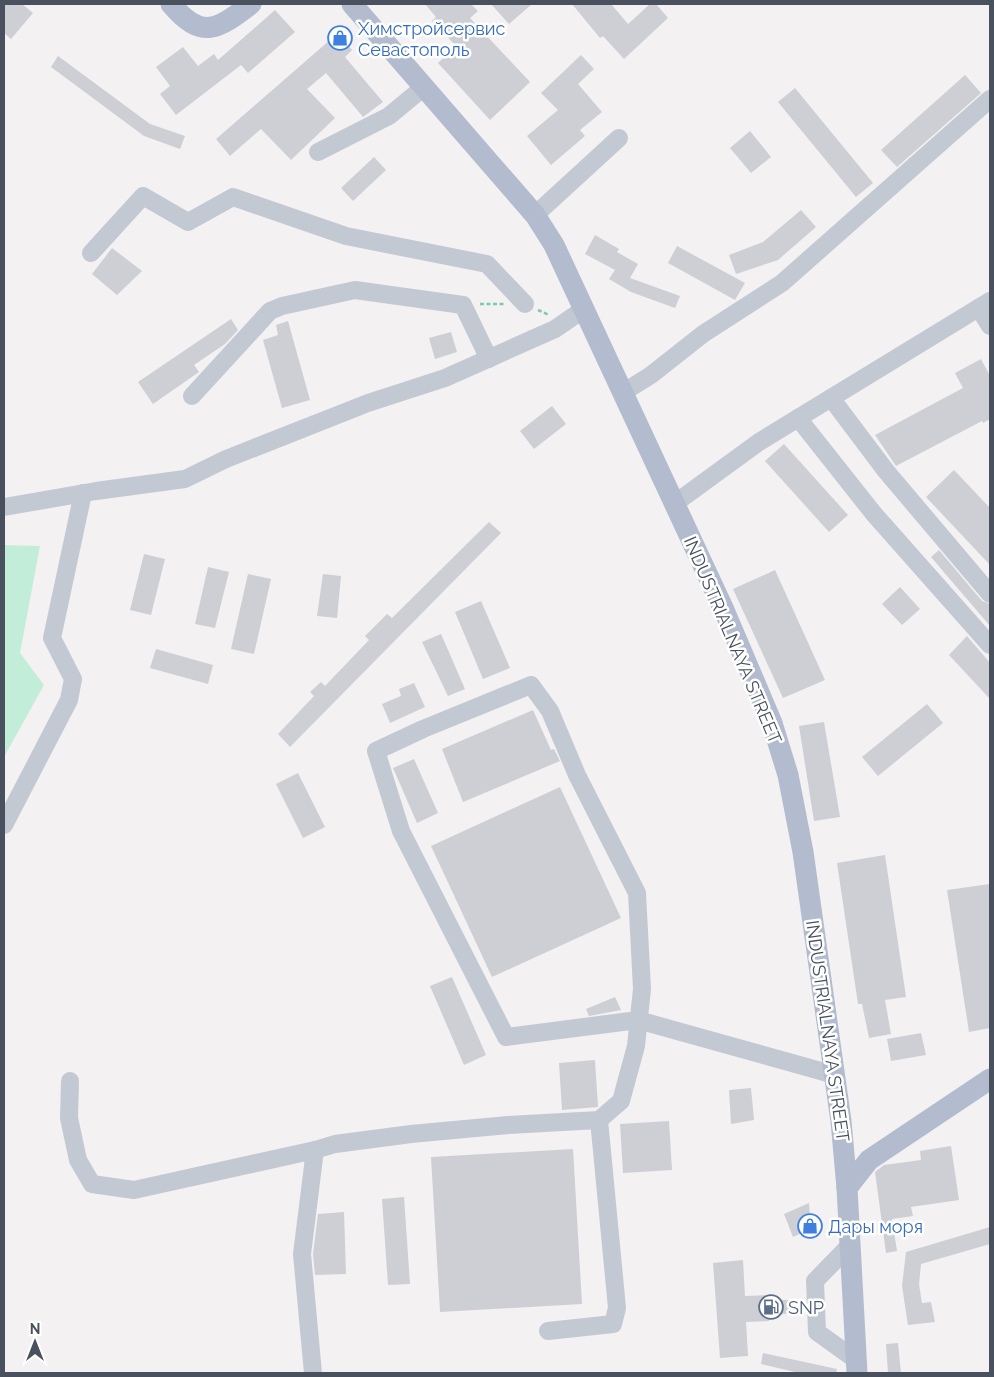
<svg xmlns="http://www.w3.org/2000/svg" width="994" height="1377" font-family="Raleway,sans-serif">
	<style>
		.green { fill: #c2eed9 }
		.building { fill: #cecfd5 }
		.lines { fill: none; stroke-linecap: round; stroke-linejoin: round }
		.path { stroke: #7bcbae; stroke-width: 2.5; stroke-dasharray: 4 2.5; stroke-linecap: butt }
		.minor { stroke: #c2c9d2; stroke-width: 18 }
		.major { stroke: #b2bcce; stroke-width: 21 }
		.labels { text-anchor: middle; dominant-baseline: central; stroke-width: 5; stroke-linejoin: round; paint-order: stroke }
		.shop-label { font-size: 18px; fill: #366cbe; stroke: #fff; text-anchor: start }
		.street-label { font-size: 18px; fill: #49515e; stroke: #fff }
		.service-label { font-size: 18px; fill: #4e5e75; stroke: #fff; text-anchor: start }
	</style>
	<rect width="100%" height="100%" fill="#f3f1f1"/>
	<path class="green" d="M4,545L40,546L20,653L44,685L4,757Z"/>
	<g class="building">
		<path d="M4,4H22L33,13L11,39L4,33Z"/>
		<path d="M425,4H471L478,11L470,18L530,82L490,120L438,63L456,46L432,21L436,17Z"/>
		<path d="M491,4H532L509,24Z"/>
		<path d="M572,4H611L628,24L650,4H656L668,18L624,59L603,36L600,38Z"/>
		<path d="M275,10L295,32L248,73L241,65L176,115L160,94L170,86L156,67L183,47L198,66L214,54L218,60Z"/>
		<path d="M338,33L352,50L345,57L383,102L363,117L326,73L307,89L335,118L291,160L261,129L230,156L216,139Z"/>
		<path d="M581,55L594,69L578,84L602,112L580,130L585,136L551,165L527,136L558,110L541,93Z"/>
		<path d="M58,56L150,124L185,136L180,149L144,136L51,67Z"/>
		<path d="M965,75L981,93L897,167L881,150Z"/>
		<path d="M795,88L873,183L856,197L778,102Z"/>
		<path d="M750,131L771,157L751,173L730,148Z"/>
		<path d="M374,157L386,170L353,201L341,188Z"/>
		<path d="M801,210L816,227L778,260L736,274L729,255L763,242Z"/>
		<path d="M595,235L619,249L617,252L638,264L630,278L680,296L675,308L631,292L609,279L615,270L585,254Z"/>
		<path d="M677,246L745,283L735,300L668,263Z"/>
		<path d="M112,248L142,271L117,295L92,274Z"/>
		<path d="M231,319L238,330L225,344L194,365L199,372L153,404L138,382Z"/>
		<path d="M288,321L310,400L282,408L263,340L278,335L276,325Z"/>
		<path d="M451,332L457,352L435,359L429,338Z"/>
		<path d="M981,359L990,376V419L983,423L982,421L896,466L875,435L963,388L955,373Z"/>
		<path d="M552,406L566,424L534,449L520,431Z"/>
		<path d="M784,444L848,515L829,532L765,461Z"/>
		<path d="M954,470L990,508V565L926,497Z"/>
		<path d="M489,522L501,533L290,747L278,734L314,696L310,692L321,682L325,686L369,640L365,636L387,614L392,618Z"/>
		<path d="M939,550L982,601L990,604V626L931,557Z"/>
		<path d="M144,554L165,559L151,615L130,610Z"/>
		<path d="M208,567L229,572L215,628L195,624Z"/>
		<path d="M775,570L825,680L783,698L733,589Z"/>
		<path d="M248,574L271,579L254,654L231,649Z"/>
		<path d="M323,574L341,576L337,618L317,616Z"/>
		<path d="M900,587L920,609L902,625L882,604Z"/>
		<path d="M481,601L510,668L483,679L455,612Z"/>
		<path d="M441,634L465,689L448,696L422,642Z"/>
		<path d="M967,636L990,663V699L949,655Z"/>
		<path d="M156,649L213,665L208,684L150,668Z"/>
		<path d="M414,683L425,707L390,723L382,704L401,696L399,689Z"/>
		<path d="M927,704L943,723L878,776L862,757Z"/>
		<path d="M533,710L551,750L554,749L560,761L463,802L442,749Z"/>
		<path d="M824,722L840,817L814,821L799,726Z"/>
		<path d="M414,759L438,813L417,823L393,768Z"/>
		<path d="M298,773L325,827L303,838L276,784Z"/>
		<path d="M560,787L621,918L492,977L431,846Z"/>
		<path d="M885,855L906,997L885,1000L891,1034L869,1038L862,1004H858L837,863Z"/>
		<path d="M990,884V1028L969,1032L947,890Z"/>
		<path d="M452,977L486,1055L464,1065L430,986Z"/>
		<path d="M615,997L621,1010L589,1016L586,1009Z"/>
		<path d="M921,1033L926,1055L891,1061L887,1039Z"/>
		<path d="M595,1060L598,1107L562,1110L559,1063Z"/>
		<path d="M751,1088L754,1120L731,1124L729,1090Z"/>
		<path d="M669,1121L672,1170L623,1173L620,1124Z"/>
		<path d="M951,1146L959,1200L911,1207L913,1216L892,1219L897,1251L886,1253L875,1172L884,1165L921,1160L920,1151Z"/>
		<path d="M573,1149L582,1304L440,1312L431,1157Z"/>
		<path d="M404,1197L410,1284L388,1285L382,1199Z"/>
		<path d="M809,1203L811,1229L793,1237L784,1214Z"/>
		<path d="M344,1212L346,1274L315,1275L313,1254L318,1214Z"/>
		<path d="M990,1227V1244L921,1264L919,1284L922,1303L931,1302L935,1322L908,1325L902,1286L906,1252Z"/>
		<path d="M743,1260L745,1296L768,1295L769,1300H802V1314H769V1321L746,1322L748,1356L720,1358L713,1263Z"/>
		<path d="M898,1343L901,1373H888L886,1344Z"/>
		<path d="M763,1353L837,1369L836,1373H799L761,1364Z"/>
	</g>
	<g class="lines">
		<g class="path">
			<path d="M480,304H504"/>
			<path d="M538,310L549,315"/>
		</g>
		<g class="minor">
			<path d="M318,152L389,116L424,87"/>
			<path d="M535,215L619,138"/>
			<path d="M91,253L143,196L188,222L233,197L346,236L487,264L525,304"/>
			<path d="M979,308L990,326"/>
			<path d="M624,392L651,375L703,334L782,283L990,99"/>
			<path d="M192,396L270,311L282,306L355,290L463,305L489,359"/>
			<path d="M831,398L886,471L990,594"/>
			<path d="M798,418L874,514L990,645"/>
			<path d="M674,504L759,442L990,301"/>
			<path d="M4,507L96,491L185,479L226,459L368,403L445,378L555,329L584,309"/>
			<path d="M4,825L69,700L73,679L52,638L83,493"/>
			<path d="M70,1081L69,1118L78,1160L92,1184L134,1190L315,1150L302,1254L313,1373"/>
			<path d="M315,1150L335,1144L411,1134L508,1125L599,1120L621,1101L636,1046L642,989L637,893L577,775L550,711L531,685L423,729L376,751L401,831L506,1037L638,1020L835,1075"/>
			<path d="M851,1244L815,1281L817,1332L856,1360"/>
			<path d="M548,1331L613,1324L617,1308L599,1120"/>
		</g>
		<g class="major">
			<path d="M171,4C202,41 218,29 251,4"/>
			<path d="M352,4L535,215L554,245L724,610L772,723L788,775L803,852L841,1121L847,1188L857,1373"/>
			<path d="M847,1188L869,1160L990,1079"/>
		</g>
	</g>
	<defs>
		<g id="shop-ring" transform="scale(1.25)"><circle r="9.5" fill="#fff" stroke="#3f7fe0" stroke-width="1.5"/><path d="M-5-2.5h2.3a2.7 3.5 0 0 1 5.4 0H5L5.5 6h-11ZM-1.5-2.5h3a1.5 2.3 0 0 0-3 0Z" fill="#3f7fe0"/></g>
		<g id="fuel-ring" transform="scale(1.25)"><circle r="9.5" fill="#fff" stroke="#5c6f8a" stroke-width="1.5"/><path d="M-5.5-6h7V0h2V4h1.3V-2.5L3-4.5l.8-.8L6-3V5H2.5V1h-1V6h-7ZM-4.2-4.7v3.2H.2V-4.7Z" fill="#5c6f8a"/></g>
	</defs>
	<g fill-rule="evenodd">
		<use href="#shop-ring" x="340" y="38"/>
		<use href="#shop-ring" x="810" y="1226"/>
		<use href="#fuel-ring" x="771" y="1307"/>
	</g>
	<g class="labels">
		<g class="shop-label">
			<text x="358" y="28">Химстройсервис<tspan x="358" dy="21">Севастополь</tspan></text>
			<text x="828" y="1226">Дары моря</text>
		</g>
		<g class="street-label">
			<text transform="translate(733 640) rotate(67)">INDUSTRIALNAYA STREET</text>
			<text transform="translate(828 1031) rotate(82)">INDUSTRIALNAYA STREET</text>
		</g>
		<g class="service-label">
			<text x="788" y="1307">SNP</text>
		</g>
	</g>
	<rect width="994" height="1377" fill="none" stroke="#49515e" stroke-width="10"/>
	<g transform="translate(35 1342)" stroke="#ffffff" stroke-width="4" paint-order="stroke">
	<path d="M0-4L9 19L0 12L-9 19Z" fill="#49515e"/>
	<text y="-8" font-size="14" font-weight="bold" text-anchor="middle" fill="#49515e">N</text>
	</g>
</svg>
